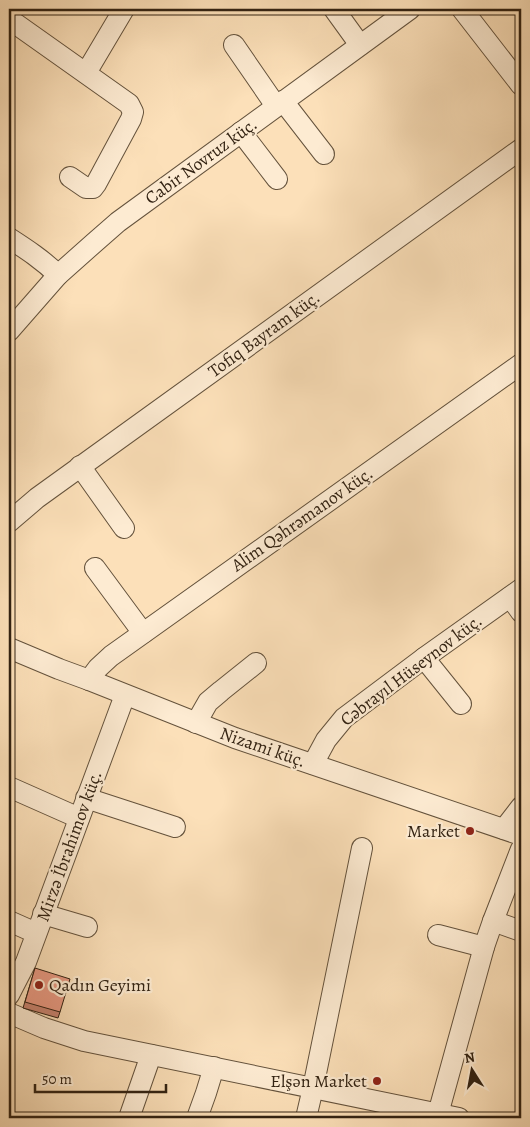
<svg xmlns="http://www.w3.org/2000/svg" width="530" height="1127" font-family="Alegreya,serif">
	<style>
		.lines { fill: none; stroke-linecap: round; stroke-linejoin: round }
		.minor-casing { stroke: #64523c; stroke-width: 22 }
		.minor { stroke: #fdebd2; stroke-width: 20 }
		.wall { fill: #c88470; stroke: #322212 }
		.building { fill: #e89982; stroke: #322212 }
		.poi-dot { fill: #8f2418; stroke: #fdebd2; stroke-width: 2 }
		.labels { text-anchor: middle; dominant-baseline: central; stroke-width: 4.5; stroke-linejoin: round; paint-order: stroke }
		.street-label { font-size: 18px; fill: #322212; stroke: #fdebd2 }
		.poi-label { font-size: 18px; fill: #322212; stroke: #fdebd2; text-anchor: end }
	</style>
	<rect width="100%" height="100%" fill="#fce0b9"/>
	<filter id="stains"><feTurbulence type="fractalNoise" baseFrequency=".004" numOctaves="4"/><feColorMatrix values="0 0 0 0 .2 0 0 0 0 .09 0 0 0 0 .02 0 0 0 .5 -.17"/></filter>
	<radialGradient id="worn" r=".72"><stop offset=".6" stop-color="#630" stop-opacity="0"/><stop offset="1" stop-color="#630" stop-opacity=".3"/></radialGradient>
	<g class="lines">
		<g class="minor-casing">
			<g id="minor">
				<path d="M334,9L360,45"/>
				<path d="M462,9L521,85"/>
				<path d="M9,19L129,104L133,112L131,119L96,184L93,188H86L70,177"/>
				<path d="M234,45L276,106"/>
				<path d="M86,73L124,9"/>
				<path d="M283,101L324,154"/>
				<path d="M241,132L277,179"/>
				<path d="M9,238C26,249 43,260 58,275"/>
				<path d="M9,331L58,275L94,243L118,222L410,9"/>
				<path d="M80,466L124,528"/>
				<path d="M9,522L37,498L521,149"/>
				<path d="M95,568L143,633"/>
				<path d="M510,597L521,612"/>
				<path d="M9,648L59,669L89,680L235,738L521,835"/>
				<path d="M424,658L461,704"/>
				<path d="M89,680L98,668L111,656L521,364"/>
				<path d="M196,723L208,702L221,691L256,663"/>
				<path d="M313,764L326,740L344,718L424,658L521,589"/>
				<path d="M9,787L79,818"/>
				<path d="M86,798L175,827"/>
				<path d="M504,829L521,807"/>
				<path d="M43,914L87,927"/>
				<path d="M9,921L36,933"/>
				<path d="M493,921L521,931"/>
				<path d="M438,935L484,947"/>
				<path d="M9,995L26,962L125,695"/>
				<path d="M9,1013L44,1028L84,1041L459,1118"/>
				<path d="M438,1114L484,947L493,921L521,849"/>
				<path d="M129,1118L151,1055"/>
				<path d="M197,1118L206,1093L214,1067"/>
				<path d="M306,1118L313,1088L362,848"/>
			</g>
		</g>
		<use href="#minor" class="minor"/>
	</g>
	<path class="wall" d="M35,968L60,1012L58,1018L23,1008Z"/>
	<path class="building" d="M35,968L70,979L60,1012L25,1002Z"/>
	<g class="poi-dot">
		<circle cx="470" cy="831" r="5"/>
		<circle cx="39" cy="985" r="5"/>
		<circle cx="377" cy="1081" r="5"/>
	</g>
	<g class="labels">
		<g class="street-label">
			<text transform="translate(201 161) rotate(-36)">Cabir Novruz küç.</text>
			<text transform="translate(264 334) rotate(-36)">Tofiq Bayram küç.</text>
			<text transform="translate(302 519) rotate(-35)">Alim Qəhrəmanov küç.</text>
			<text transform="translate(411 670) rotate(-37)">Cəbrayıl Hüseynov küç.</text>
			<text transform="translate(263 747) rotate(19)">Nizami küç.</text>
			<text transform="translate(69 846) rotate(-70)">Mirzə İbrahimov küç.</text>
		</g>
		<g class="poi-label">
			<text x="460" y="831">Market</text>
			<text x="49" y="985" text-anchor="start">Qadın Geyimi</text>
			<text x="367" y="1081">Elşən Market</text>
		</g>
	</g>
	<rect width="530" height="1127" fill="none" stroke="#fce0b9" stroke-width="30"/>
	<rect x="10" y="10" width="510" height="1107" fill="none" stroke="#322212" stroke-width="2.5"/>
	<rect x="15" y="15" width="500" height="1097" fill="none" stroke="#322212"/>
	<g transform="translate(472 1070) rotate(349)" stroke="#fdebd2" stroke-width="4" paint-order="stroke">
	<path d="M0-4L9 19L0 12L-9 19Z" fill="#322212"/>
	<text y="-8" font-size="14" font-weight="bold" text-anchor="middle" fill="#322212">N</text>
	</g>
	<path d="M35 1084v8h131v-8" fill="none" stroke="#322212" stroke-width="2.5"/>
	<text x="42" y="1084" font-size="15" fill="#322212" stroke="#fdebd2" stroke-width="4" paint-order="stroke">50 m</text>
	<rect width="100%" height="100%" filter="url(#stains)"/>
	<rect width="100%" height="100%" fill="url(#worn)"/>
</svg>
